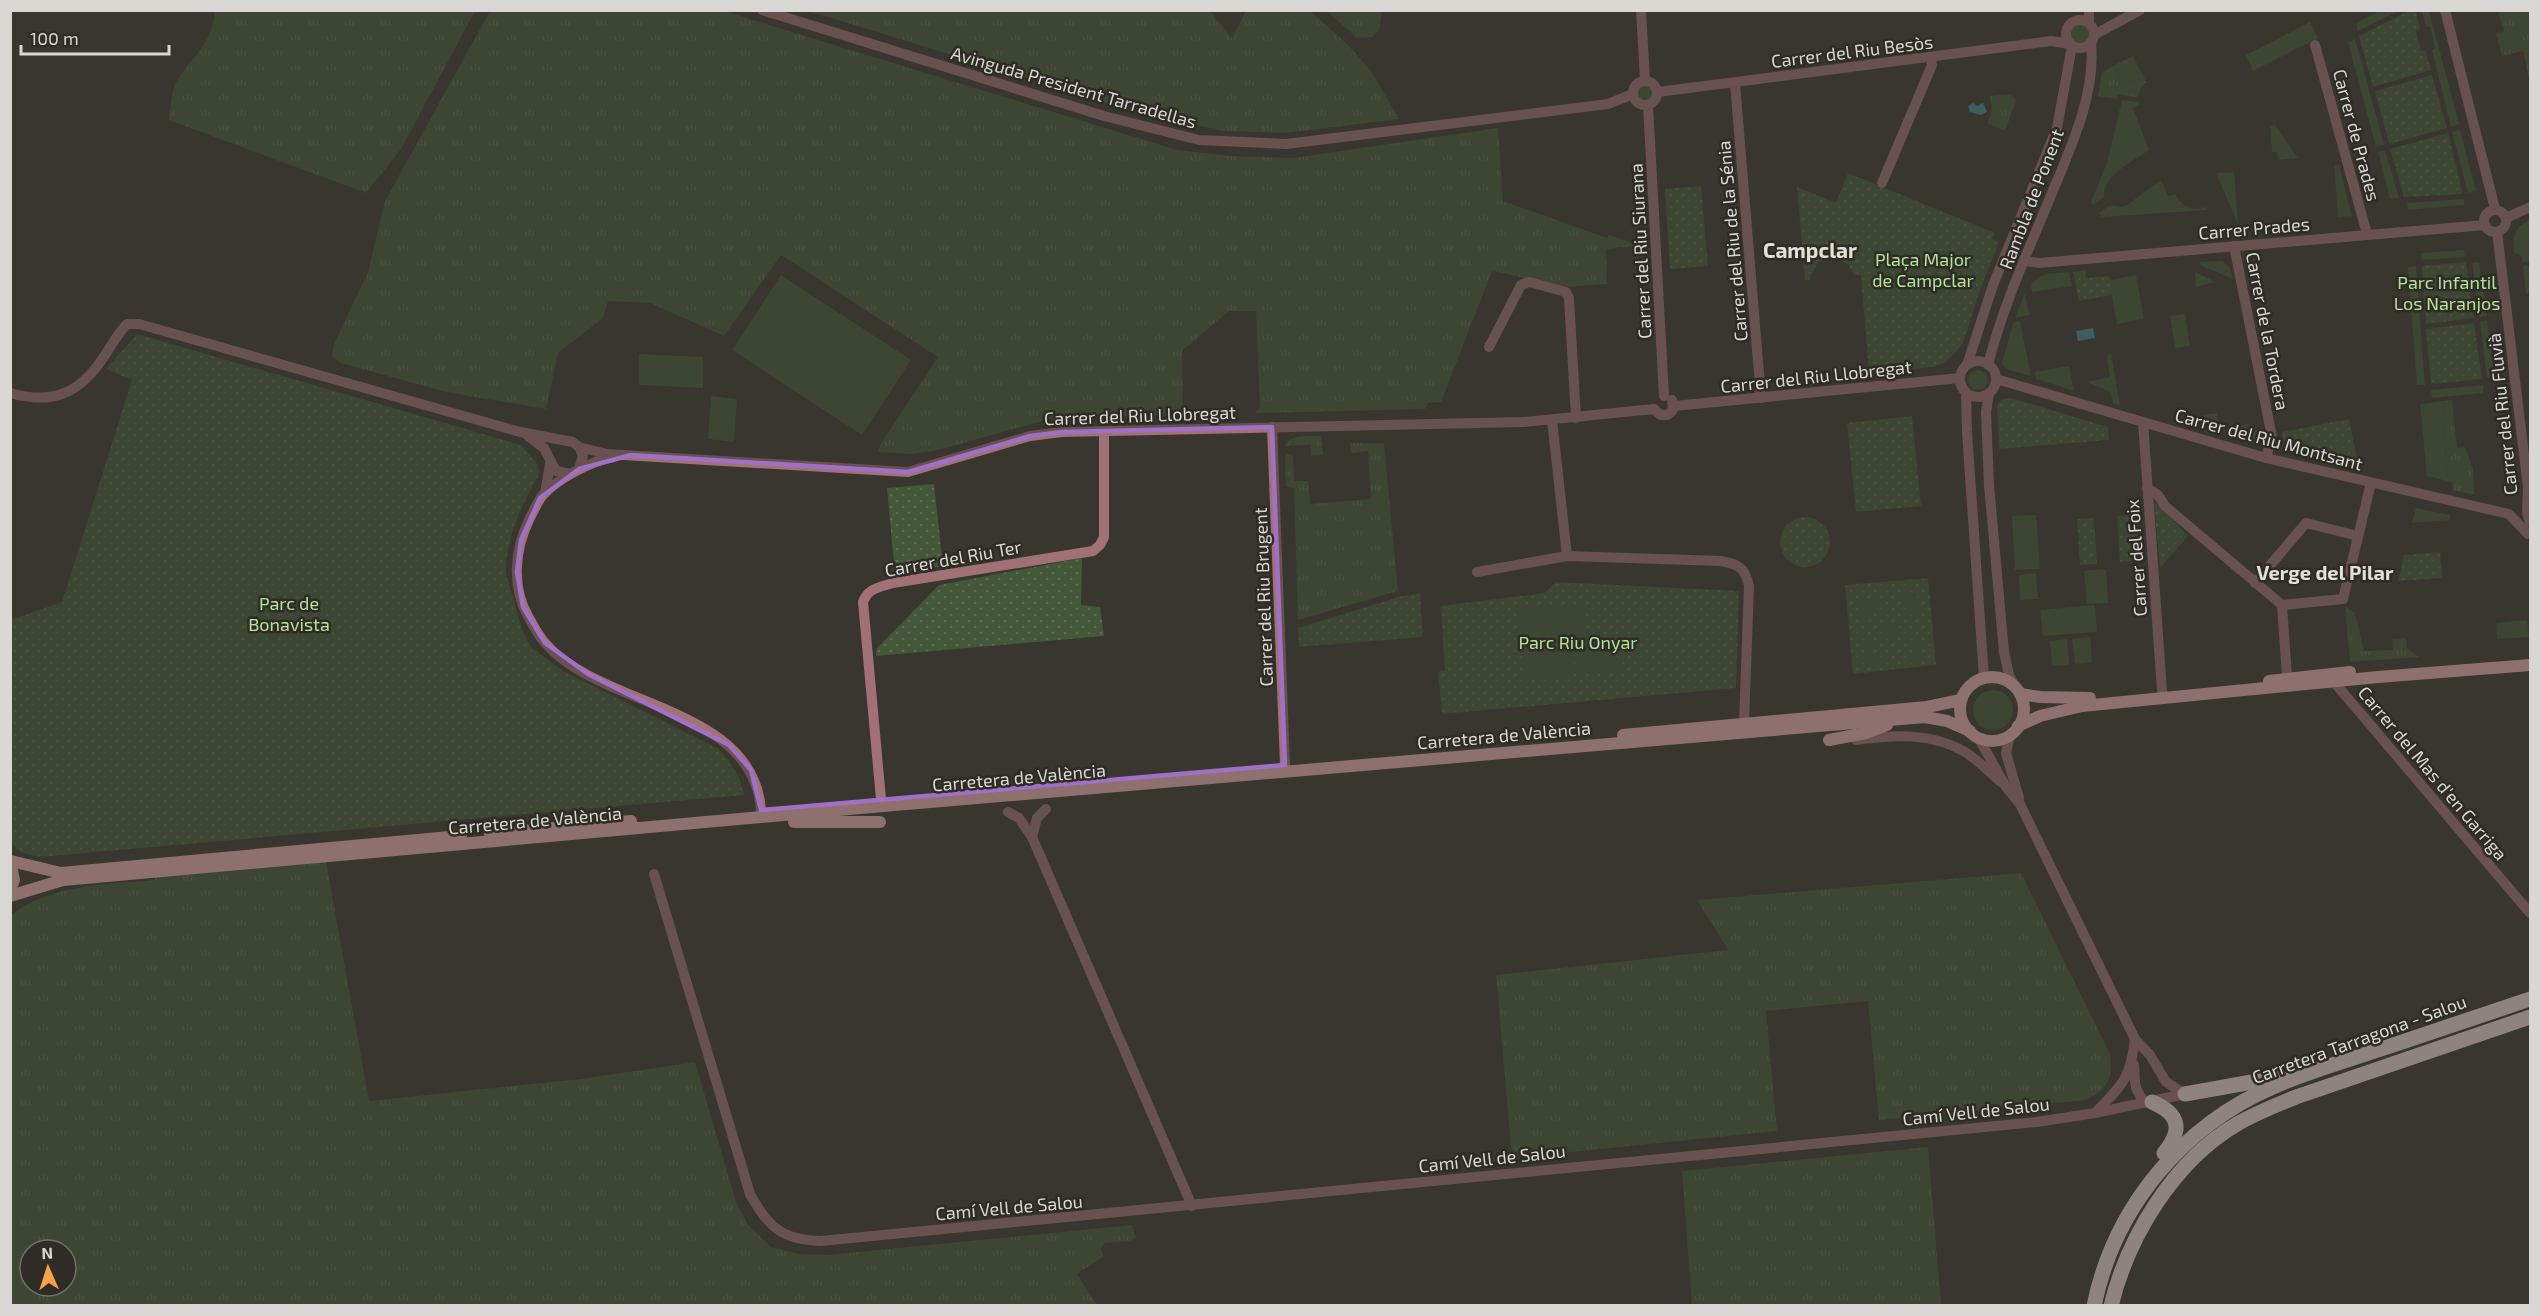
<svg xmlns="http://www.w3.org/2000/svg" width="2541" height="1316" font-family="'Exo 2',sans-serif">
	<style>
		.grass { fill: url(#grass-tufts); fill-rule: evenodd }
		.park { fill: url(#park-dots) }
		.garden { fill: #435739 }
		.water { fill: #4091a1 }
		.lines { fill: none; stroke-linecap: round; stroke-linejoin: round }
		.minor { stroke: #a27175; stroke-width: 10 }
		.major { stroke: #f5b7bc; stroke-width: 12 }
		.highway { stroke: #f9e0e1; stroke-width: 15 }
		.marked { fill: none; stroke: #a070c7; stroke-width: 4.5; stroke-linejoin: round }
		.labels { text-anchor: middle; dominant-baseline: central; stroke-width: 5; stroke-linejoin: round; paint-order: stroke }
		.street-label { font-size: 18px; fill: #d8d7d3; stroke: #2e2c25 }
		.park-label { font-size: 18px; fill: #b2e398; stroke: #2e2c25 }
		.neighbourhood-label { font-size: 20px; font-weight: bold; fill: #e3e0d7; stroke: #2e2c25 }
		.quarter-label { font-size: 21px; font-weight: bold; fill: #e3e0d7; stroke: #2e2c25 }
	</style>
	<defs>
		<pattern id="grass-tufts" width="24" height="20" patternUnits="userSpaceOnUse" patternTransform="scale(1.5)"><rect width="24" height="20" fill="#435739"/><path d="M3 7l-1-3M5 7V3M7 7l1-3M15 17l-1-3M17 17v-4M19 17l1-3" fill="none" stroke="#5d6e55"/></pattern>
		<pattern id="park-dots" width="8" height="8" patternUnits="userSpaceOnUse" patternTransform="scale(1.5)"><rect width="8" height="8" fill="#435739"/><path d="M2 2h.1M6 6h.1" fill="none" stroke="#5d6e55" stroke-width="1.8" stroke-linecap="round"/></pattern>
	</defs>
	<rect width="100%" height="100%" fill="#38362f"/>
	<g class="grass">
		<path d="M215,11V10L475,11L401,149L366,193L169,120C171,108 171,89 178,79C195,54 212,43 215,11Z"/>
		<path d="M490,11H724L1177,150L1231,156L1293,158L1498,128L1503,201L1607,238L1609,235L1636,244V246L1606,249L1607,284L1566,287L1492,271L1441,402L1428,403L1425,409L1255,413L1260,408L1256,311H1229L1182,351L1183,415L1049,419L938,450L913,454L878,452L880,445L938,357L781,255L724,336L650,303L608,301L603,318L558,353L546,409L446,392L341,363L332,356L334,344L368,272L385,201Z"/>
		<path d="M808,11H1210L1232,38L1246,11H1310L1347,44L1371,71L1399,119L1285,133L1222,131L1105,102Z"/>
		<path d="M1327,11H1382L1379,31L1371,37L1357,38Z"/>
		<path d="M2498,11H2528L2530,16V82L2523,51L2502,56L2496,33L2504,31Z"/>
		<path d="M2113,66L2123,84L2144,77L2146,82L2140,89L2138,97L2118,95L2117,99L2098,96L2102,72Z"/>
		<path d="M2011,94L2016,101L2005,131L1987,123L1992,110L1990,96Z"/>
		<path d="M2452,400L2457,448L2465,447L2473,469L2474,495L2453,490L2452,482L2447,481L2443,401Z"/>
		<path d="M1321,436L1323,455L1311,456L1310,445L1285,446C1291,432 1309,437 1321,436Z"/>
		<path d="M1350,443H1384L1398,591L1298,620L1294,488L1286,487L1285,453L1293,456L1294,481H1308L1310,504L1371,499L1368,451L1351,453Z"/>
		<path d="M2345,607L2355,613L2364,651L2393,650L2392,639L2406,638L2407,648L2419,657L2350,662Z"/>
		<path d="M326,861L369,1101L581,1079L695,1062L736,1202L748,1225L771,1247L798,1254L827,1255L1132,1225L1136,1238L1129,1241L1105,1243L1101,1249L1103,1257L1077,1274L1097,1305L11,1306V915C51,884 105,885 155,880V876ZM30,1250H66V1286H30Z"/>
		<path d="M2021,873L2110,1054C2113,1079 2108,1089 2086,1100L1879,1120L1868,1001L1766,1011L1777,1131L1512,1158L1496,975L1728,950L1697,900Z"/>
		<path d="M1928,1147L1941,1305H1692L1682,1171Z"/>
	</g>
	<g class="park">
		<path d="M2409,11H2416L2420,29L2416,31L2421,51H2426L2431,70L2373,87L2359,36Z"/>
		<path d="M2432,75L2447,128L2389,144L2375,91Z"/>
		<path d="M2448,133L2463,194L2404,197L2390,149Z"/>
		<path d="M1848,173L1995,233L1992,239L1999,242L1979,293L1963,343L1954,354L1944,363L1932,367L1869,373L1861,275H1854C1847,258 1834,257 1818,262L1809,280H1805L1797,187L1836,203Z"/>
		<path d="M1701,186L1708,266L1670,269L1665,189Z"/>
		<path d="M2466,262L2474,318L2426,324L2422,266Z"/>
		<path d="M2085,270L2086,278L2109,276L2112,295L2079,301L2073,272Z"/>
		<path d="M2474,323L2482,379L2431,384L2426,329Z"/>
		<path d="M137,334L521,445L535,461L540,472L521,509L512,533L506,560V574L523,632L531,647L563,671L719,749C731,764 741,776 744,795L39,857L23,853L11,844V620L62,602L132,380L106,369Z"/>
		<path d="M2011,398L2108,427L2109,440L1999,449L1997,405L2003,399Z"/>
		<path d="M1912,416L1921,506L1856,512L1847,423Z"/>
		<path d="M2349,419L2357,459L2312,449L2307,456C2287,451 2285,453 2282,432Z"/>
		<path d="M934,484L943,566L895,574L887,488Z"/>
		<path d="M2157,503L2188,536L2160,568L2154,504Z"/>
		<path d="M2137,514L2141,560L2120,562L2117,516Z"/>
		<circle cx="1805" cy="542" r="25"/>
		<path d="M2094,518L2097,564L2080,565L2077,519Z"/>
		<path d="M2440,552L2442,578L2398,581L2404,555Z"/>
		<path d="M1082,558L1081,605L1100,607L1104,636L876,656L877,648L939,585Z"/>
		<path d="M1928,578L1936,665L1853,674L1845,585Z"/>
		<path d="M1556,582L1739,591L1736,688L1442,714L1438,672L1445,671L1441,606L1544,593Z"/>
		<path d="M1420,593L1423,637L1299,647L1298,628L1402,596Z"/>
	</g>
	<g class="garden">
		<path d="M2380,11H2398L2358,31L2356,23Z"/>
		<path d="M2422,11H2429L2459,124L2451,127L2432,50L2435,48L2430,27H2426Z"/>
		<path d="M2310,22L2318,38L2253,71L2246,55Z"/>
		<circle cx="2080" cy="33" r="10"/>
		<path d="M2355,39L2384,145L2376,147L2348,42Z"/>
		<path d="M2133,56L2144,77L2123,84L2113,66Z"/>
		<circle cx="1645" cy="93" r="7"/>
		<path d="M2122,100L2139,102L2140,105L2133,108L2149,150C2134,161 2101,176 2104,197L2093,205L2091,202L2107,163Z"/>
		<path d="M2275,125L2298,158L2278,160L2277,152H2272L2270,126Z"/>
		<path d="M2460,130L2476,191L2468,193L2452,132Z"/>
		<path d="M2385,150L2399,198L2390,199L2378,152Z"/>
		<path d="M2334,165H2339L2352,216L2338,217Z"/>
		<path d="M2234,172L2238,224L2216,173Z"/>
		<path d="M2161,180L2168,196L2175,194C2182,207 2193,212 2207,207V210L2102,217L2099,213L2110,205L2122,207L2127,205Z"/>
		<path d="M2464,199V205L2408,210L2407,203Z"/>
		<path d="M2530,220V262H2522V257L2514,252C2513,234 2514,228 2530,220Z"/>
		<path d="M2464,250L2465,257L2422,260L2421,253Z"/>
		<path d="M2222,261L2230,268L2233,279L2202,266L2199,262Z"/>
		<path d="M2479,262L2487,316L2479,317L2472,263Z"/>
		<path d="M2416,266L2425,385H2417L2408,267Z"/>
		<path d="M2523,266H2530V293L2526,294Z"/>
		<path d="M2069,272L2072,286L2032,292L2031,284L2039,277L2047,274Z"/>
		<path d="M2195,272L2215,282L2196,287Z"/>
		<path d="M781,275L911,360L862,435L732,350Z"/>
		<path d="M2136,275L2144,319L2117,324L2109,280Z"/>
		<path d="M2025,293L2029,315L2015,318Z"/>
		<path d="M2185,314L2190,346L2175,348L2170,316Z"/>
		<path d="M2020,321L2031,376L2006,369L2002,363L2013,323Z"/>
		<path d="M2487,321L2495,377L2487,378L2480,322Z"/>
		<path d="M2111,353L2120,405L2113,403L2111,392L2087,382L2110,377L2107,357Z"/>
		<path d="M639,354L703,357V388L639,385Z"/>
		<path d="M2069,366L2074,391L2036,379L2035,372Z"/>
		<circle cx="1978" cy="380" r="10"/>
		<path d="M2483,385V393L2432,398L2431,390Z"/>
		<path d="M711,396L737,399L734,442L708,439Z"/>
		<path d="M2443,401L2447,481L2427,476L2420,404Z"/>
		<path d="M2217,413L2221,434L2201,415Z"/>
		<path d="M2248,424L2250,432L2261,429C2259,450 2239,440 2226,436L2225,429Z"/>
		<path d="M2416,508L2450,515V520L2412,523Z"/>
		<path d="M2036,515L2040,569L2015,570L2012,516Z"/>
		<path d="M2106,569L2108,603L2087,604L2084,571Z"/>
		<path d="M2036,573L2038,599L2020,600L2019,575Z"/>
		<path d="M1917,595L1919,618L1914,619L1911,605L1905,601L1894,602V597Z"/>
		<path d="M1884,598L1885,603L1871,606L1868,613L1869,623H1863L1861,600Z"/>
		<path d="M1585,604L1587,636L1522,641L1519,608Z"/>
		<path d="M2095,605L2097,632L2043,636L2040,610Z"/>
		<path d="M2527,620L2529,637L2497,639L2496,623Z"/>
		<circle cx="1892" cy="631" r="8"/>
		<path d="M1615,635L1618,671L1576,675L1573,638Z"/>
		<path d="M2090,637L2092,662L2075,664L2072,639Z"/>
		<path d="M1921,639L1923,662L1905,663V658C1917,657 1916,649 1915,640Z"/>
		<path d="M2067,639L2069,665L2052,666L2050,641Z"/>
		<path d="M1870,643C1871,653 1872,660 1883,660L1884,665L1867,667L1865,644Z"/>
		<path d="M1570,647L1573,675L1526,679L1523,650Z"/>
		<circle cx="1993" cy="710" r="20"/>
	</g>
	<g class="water">
		<path d="M1973,103L1977,106L1983,103L1987,112L1981,115L1970,112L1968,106Z"/>
		<path d="M2093,328L2095,338L2078,341L2076,331Z"/>
	</g>
	<g class="lines">
		<g class="minor">
			<path d="M762,10L1104,116L1199,140L1286,144L1608,104L1633,94"/>
			<path d="M1641,10L1645,80"/>
			<path d="M2089,10V23"/>
			<path d="M2445,10L2495,209"/>
			<circle cx="2080" cy="34" r="14"/>
			<path d="M2094,35L2140,10"/>
			<path d="M2315,45L2367,234"/>
			<circle cx="1645" cy="93" r="12"/>
			<path d="M1735,83L1761,398"/>
			<path d="M1658,92L2051,41L2070,44"/>
			<path d="M1648,105L1664,396"/>
			<path d="M1882,183L1932,65L1931,57"/>
			<circle cx="2495" cy="221" r="11"/>
			<path d="M2506,218L2530,207"/>
			<path d="M2497,232L2528,487L2527,513L2530,522"/>
			<path d="M2234,246L2272,437L2266,458"/>
			<path d="M2025,261L2039,263L2485,225"/>
			<path d="M1489,347L1521,285L1529,282L1566,292L1569,298L1576,418"/>
			<circle cx="1978" cy="379" r="18"/>
			<path d="M1967,365L1993,285L2057,128L2072,46"/>
			<path d="M1988,365C2003,305 2029,249 2052,193C2071,147 2096,94 2091,43"/>
			<path d="M1996,379L2266,458L2509,514L2528,534"/>
			<path d="M10,393C52,405 79,394 103,358C111,347 117,334 127,324H139L520,432L573,442L579,447L583,456L579,469"/>
			<path d="M1966,393L1967,432L1984,678"/>
			<path d="M1989,393L1986,412L1989,485L2004,652L2009,675L2015,687"/>
			<path d="M1674,406L1960,378"/>
			<path d="M1654,409L1660,415H1668L1673,410L1672,400"/>
			<path d="M1552,420L1567,556"/>
			<path d="M2143,422L2162,691"/>
			<path d="M1272,427L1285,765"/>
			<path d="M528,436L544,448L556,471L570,474"/>
			<path d="M579,447L607,454L908,472L1030,436L1062,432L1523,422L1654,409"/>
			<path d="M613,457C591,461 557,479 542,496C537,503 533,512 529,520C515,549 511,586 528,616C533,625 538,635 545,643C602,709 753,705 761,810"/>
			<path d="M2147,488L2158,495L2165,506L2282,605"/>
			<path d="M545,493L550,464"/>
			<path d="M1477,572L1567,556L1721,561C1739,564 1745,568 1749,586L1744,723"/>
			<path d="M2255,583L2306,523L2358,536"/>
			<path d="M2282,605L2343,599L2371,483"/>
			<path d="M2282,605L2287,677"/>
			<path d="M2334,682L2530,913"/>
			<path d="M2010,735L2006,753L2019,798"/>
			<path d="M1978,737L2006,787L2020,804L2135,1039L2150,1055L2166,1082L2185,1094"/>
			<path d="M1856,740C1894,735 1931,732 1965,752C1978,760 1989,772 2001,782"/>
			<path d="M881,799L863,602C868,588 880,587 893,583L1093,551L1100,545L1104,537V431"/>
			<path d="M1008,812L1019,818L1032,837L1037,818L1046,809"/>
			<path d="M1032,837L1192,1206"/>
			<path d="M654,874L750,1194C768,1227 782,1240 821,1241L2037,1122L2095,1113L2185,1094"/>
			<path d="M2134,1065C2136,1084 2132,1087 2146,1103"/>
			<path d="M2095,1113C2122,1085 2130,1080 2135,1039"/>
		</g>
		<g class="major">
			<circle cx="1992" cy="709" r="32"/>
			<path d="M2269,681L2350,672"/>
			<path d="M2020,694L2040,697L2090,698"/>
			<path d="M2018,726L2040,716L2082,706L2378,677L2530,665"/>
			<path d="M1623,735L1927,707L1961,700"/>
			<path d="M1829,740L1866,733L1887,725"/>
			<path d="M794,822H880"/>
			<path d="M490,834L631,821"/>
			<path d="M10,861L14,880L10,890"/>
			<path d="M11,861L61,873L461,836"/>
			<path d="M10,896L63,880L860,808L1925,717L1947,721L1970,731"/>
		</g>
		<g class="highway">
			<path d="M2185,1094L2280,1077"/>
			<path d="M2152,1102C2180,1114 2183,1130 2164,1153"/>
			<path d="M2094,1306C2114,1207 2183,1125 2275,1086C2307,1072 2342,1062 2375,1051C2427,1034 2479,1016 2530,999"/>
			<path d="M2111,1306C2128,1236 2174,1161 2237,1124C2256,1113 2276,1105 2296,1097L2530,1017"/>
		</g>
	</g>
	<path d="M0 0H2541V1316H0ZM1272,427L1285,765L761,810L751,770L729,745L588,674L545,643L523,607L517,572L521,540L540,498L579,469L631,455L908,472L1030,436L1062,432Z" fill="#38362f" fill-opacity=".55" fill-rule="evenodd"/>
	<path class="marked" d="M1272,427L1285,765L761,810L751,770L729,745L588,674L545,643L523,607L517,572L521,540L540,498L579,469L631,455L908,472L1030,436L1062,432Z"/>
	<g class="labels">
		<g class="street-label">
			<text transform="translate(1852 51) rotate(-7)">Carrer del Riu Besòs</text>
			<text transform="translate(1074 87) rotate(16)">Avinguda President Tarradellas</text>
			<text transform="translate(2357 135) rotate(75)">Carrer de Prades</text>
			<text transform="translate(2031 199) rotate(-69)">Rambla de Ponent</text>
			<text transform="translate(2254 228) rotate(-5)">Carrer Prades</text>
			<text transform="translate(1732 241) rotate(-95)">Carrer del Riu de la Sénia</text>
			<text transform="translate(1640 251) rotate(-93)">Carrer del Riu Siurana</text>
			<text transform="translate(2268 331) rotate(79)">Carrer de la Tordera</text>
			<text transform="translate(1816 376) rotate(-6)">Carrer del Riu Llobregat</text>
			<text transform="translate(2502 414) rotate(-96)">Carrer del Riu Fluvià</text>
			<text transform="translate(1140 415) rotate(-2)">Carrer del Riu Llobregat</text>
			<text transform="translate(2269 439) rotate(15)">Carrer del Riu Montsant</text>
			<text transform="translate(953 558) rotate(-10)">Carrer del Riu Ter</text>
			<text transform="translate(2136 558) rotate(-94)">Carrer del Foix</text>
			<text transform="translate(1263 597) rotate(-92)">Carrer del Riu Brugent</text>
			<text transform="translate(1504 735) rotate(-5)">Carretera de València</text>
			<text transform="translate(2433 773) rotate(50)">Carrer del Mas d'en Garriga</text>
			<text transform="translate(1019 777) rotate(-5)">Carretera de València</text>
			<text transform="translate(535 820) rotate(-5)">Carretera de València</text>
			<text transform="translate(2359 1039) rotate(-20)">Carretera Tarragona - Salou</text>
			<text transform="translate(1976 1111) rotate(-6)">Camí Vell de Salou</text>
			<text transform="translate(1492 1158) rotate(-6)">Camí Vell de Salou</text>
			<text transform="translate(1009 1207) rotate(-5)">Camí Vell de Salou</text>
		</g>
		<g class="park-label">
			<text x="1923" y="259">Plaça Major<tspan x="1923" dy="21">de Campclar</tspan></text>
			<text x="2447" y="282">Parc Infantil<tspan x="2447" dy="21">Los Naranjos</tspan></text>
			<text x="289" y="603">Parc de<tspan x="289" dy="21">Bonavista</tspan></text>
			<text x="1578" y="642">Parc Riu Onyar</text>
		</g>
		<g class="neighbourhood-label">
			<text x="2325" y="572">Verge del Pilar</text>
		</g>
		<g class="quarter-label">
			<text x="1810" y="249">Campclar</text>
		</g>
	</g>
	<rect width="2541" height="1316" fill="none" stroke="#d8d7d3" stroke-width="24"/>
	<g transform="translate(48 1268) rotate(357)"><circle r="28" fill="#2e2c25" stroke="#72706b" stroke-width="1.5"/>
	<path d="M0-4.5L10 22L0 15L-10 22Z" fill="#f7a14a"/>
	<text y="-9" font-size="16" font-weight="bold" text-anchor="middle" fill="#d8d7d3">N</text>
	</g>
	<path d="M21 45v9h148v-9" fill="none" stroke="#d8d7d3" stroke-width="3"/>
	<text x="30" y="45" font-size="18" fill="#d8d7d3" stroke="#2e2c25" stroke-width="4.5" paint-order="stroke">100 m</text>
</svg>
